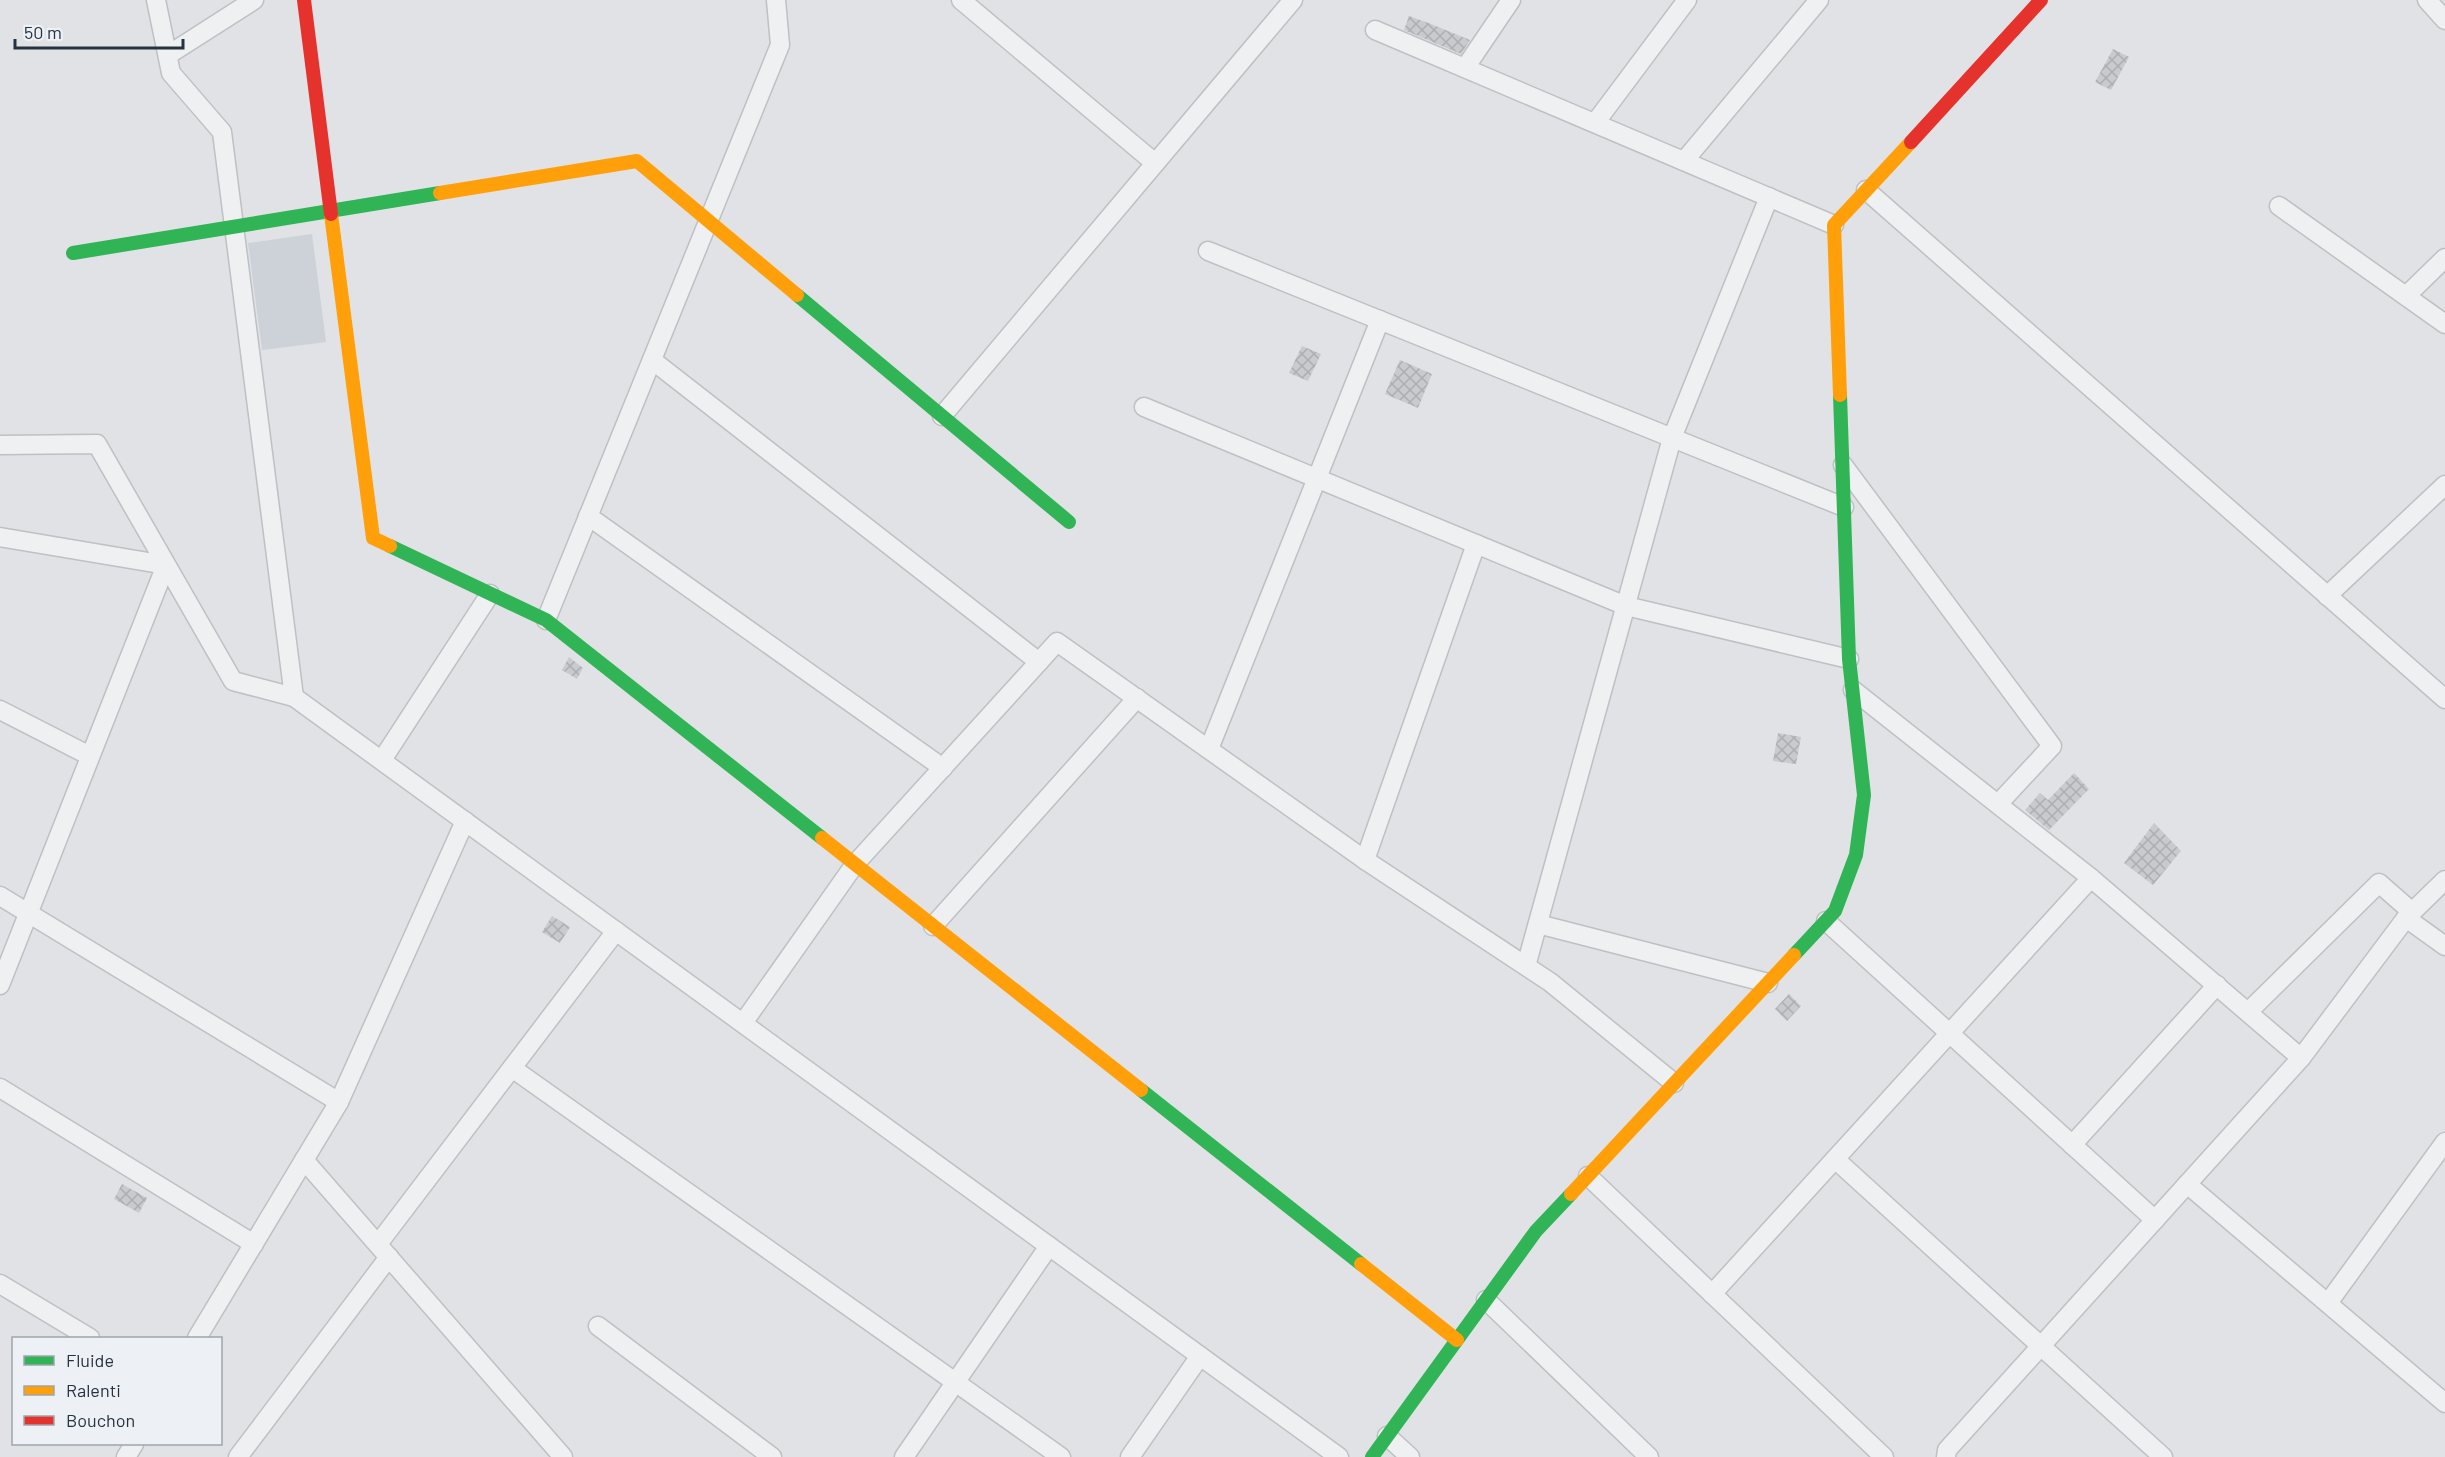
<svg xmlns="http://www.w3.org/2000/svg" width="2445" height="1457" font-family="Barlow,sans-serif">
	<style>
		.built { fill: #cdd2d9 }
		.building { fill: url(#building-cross-hatch) }
		.lines { fill: none; stroke-linecap: round; stroke-linejoin: round }
		.street-casing { stroke: #bec0c3; stroke-width: 21 }
		.street { stroke: #eff0f2; stroke-width: 18 }
		.fast { stroke: #30b455; stroke-width: 14 }
		.slow { stroke: #ff9f0a; stroke-width: 14 }
		.jam { stroke: #e5322d; stroke-width: 14 }
	</style>
	<defs>
		<pattern id="building-cross-hatch" width="8" height="8" patternUnits="userSpaceOnUse" patternTransform="scale(1.5)"><rect width="8" height="8" fill="#c8cacd"/><path d="M0 0l8 8M0 8l8-8" fill="none" stroke="#acaeb1"/></pattern>
	</defs>
	<rect width="100%" height="100%" fill="#e0e2e5"/>
	<path class="built" d="M312,234L326,342L262,350L248,243Z"/>
	<g class="building">
		<path d="M1409,16L1431,24L1470,40L1461,54L1404,30Z"/>
		<path d="M2113,49L2129,57L2111,90L2095,82Z"/>
		<path d="M1302,346L1321,354L1308,381L1289,373Z"/>
		<path d="M1400,360L1432,374L1418,408L1385,394Z"/>
		<path d="M569,657L583,668L577,679L562,670Z"/>
		<path d="M1778,733L1801,737L1796,764L1773,761Z"/>
		<path d="M2074,773L2089,789L2049,830L2025,810L2040,793L2048,800Z"/>
		<path d="M2154,823L2181,851L2153,885L2124,863Z"/>
		<path d="M552,916L570,927L560,943L542,932Z"/>
		<path d="M1789,994L1801,1006L1787,1021L1775,1009Z"/>
		<path d="M122,1184L147,1198L139,1213L114,1199Z"/>
	</g>
	<g class="lines">
		<g class="street-casing">
			<g id="street">
				<path d="M156,0L171,73L222,132L294,697"/>
				<path d="M961,0L1155,163"/>
				<path d="M2427,0L2445,20"/>
				<path d="M1375,30L1834,225"/>
				<path d="M168,55L254,0"/>
				<path d="M1465,68L1511,0"/>
				<path d="M1595,123L1687,0"/>
				<path d="M1684,161L1819,0"/>
				<path d="M1866,190L2445,699"/>
				<path d="M2279,206L2445,324"/>
				<path d="M1208,251L1844,507"/>
				<path d="M2406,296L2445,258"/>
				<path d="M652,360L1039,662"/>
				<path d="M1144,407L1626,606L1849,659"/>
				<path d="M942,416L1293,0"/>
				<path d="M0,445L97,444L233,681L294,697L1339,1457"/>
				<path d="M1843,465L2052,746L1998,804"/>
				<path d="M588,516L943,768"/>
				<path d="M0,537L166,565L0,985"/>
				<path d="M2327,596L2445,485"/>
				<path d="M546,620L780,45L776,0"/>
				<path d="M1853,690L2091,878L2301,1058"/>
				<path d="M0,710L90,756"/>
				<path d="M1209,749L1380,320"/>
				<path d="M382,760L490,594"/>
				<path d="M1365,860L1476,544"/>
				<path d="M0,896L339,1102"/>
				<path d="M2406,918L2445,946"/>
				<path d="M1826,921L2155,1220"/>
				<path d="M1538,924L1768,983"/>
				<path d="M933,926L1137,698"/>
				<path d="M1526,966L1672,438L1769,197"/>
				<path d="M2248,1012L2379,883L2412,912"/>
				<path d="M743,1023L855,864L1057,642L1365,860L1550,982L1674,1083"/>
				<path d="M512,1068L1061,1457"/>
				<path d="M0,1088L254,1244"/>
				<path d="M2072,1145L2217,985"/>
				<path d="M1835,1159L2163,1457"/>
				<path d="M304,1160L563,1457"/>
				<path d="M1588,1176L1884,1457"/>
				<path d="M2187,1184L2445,1403"/>
				<path d="M378,1244L616,931"/>
				<path d="M0,1284L90,1338"/>
				<path d="M1712,1294L2091,878"/>
				<path d="M1486,1300L1649,1457"/>
				<path d="M2328,1303L2445,1142"/>
				<path d="M598,1326L772,1457"/>
				<path d="M197,1338L339,1102L465,821"/>
				<path d="M1387,1436L1410,1457"/>
				<path d="M126,1457L134,1444"/>
				<path d="M238,1457L389,1257"/>
				<path d="M904,1457L1049,1246"/>
				<path d="M1130,1457L1200,1356"/>
				<path d="M1946,1457L1947,1450L2301,1058L2406,918L2445,880"/>
			</g>
		</g>
		<use href="#street" class="street"/>
		<g class="fast">
			<path d="M73,253L440,193"/>
			<path d="M797,295L1069,522"/>
			<path d="M390,546L546,620L822,838"/>
			<path d="M1794,955L1835,911L1856,855L1864,795L1849,659L1840,395"/>
			<path d="M1141,1090L1361,1264"/>
			<path d="M1372,1457L1536,1231L1571,1194"/>
		</g>
		<g class="slow">
			<path d="M440,193L637,161L797,295"/>
			<path d="M331,214L373,538L390,546"/>
			<path d="M1840,395L1834,225L1911,142"/>
			<path d="M822,838L1141,1090"/>
			<path d="M1571,1194L1794,955"/>
			<path d="M1361,1264L1457,1340"/>
		</g>
		<g class="jam">
			<path d="M304,0L331,214"/>
			<path d="M1911,142L2041,0"/>
		</g>
	</g>
	<rect x="12" y="1337" width="210" height="108" fill="#edf1f5" stroke="#9da5ac" stroke-width="1.5"/>
	<rect x="24" y="1356" width="30" height="9" fill="#30b455" stroke="#9da5ac" stroke-width="1.5"/>
	<text x="66" y="1367" font-size="18" fill="#26323f">Fluide</text>
	<rect x="24" y="1386" width="30" height="9" fill="#ff9f0a" stroke="#9da5ac" stroke-width="1.5"/>
	<text x="66" y="1397" font-size="18" fill="#26323f">Ralenti</text>
	<rect x="24" y="1416" width="30" height="9" fill="#e5322d" stroke="#9da5ac" stroke-width="1.5"/>
	<text x="66" y="1427" font-size="18" fill="#26323f">Bouchon</text>
	<path d="M15 39v9h168v-9" fill="none" stroke="#26323f" stroke-width="3"/>
	<text x="24" y="39" font-size="18" fill="#26323f" stroke="#edf1f5" stroke-width="4.5" paint-order="stroke">50 m</text>
</svg>
